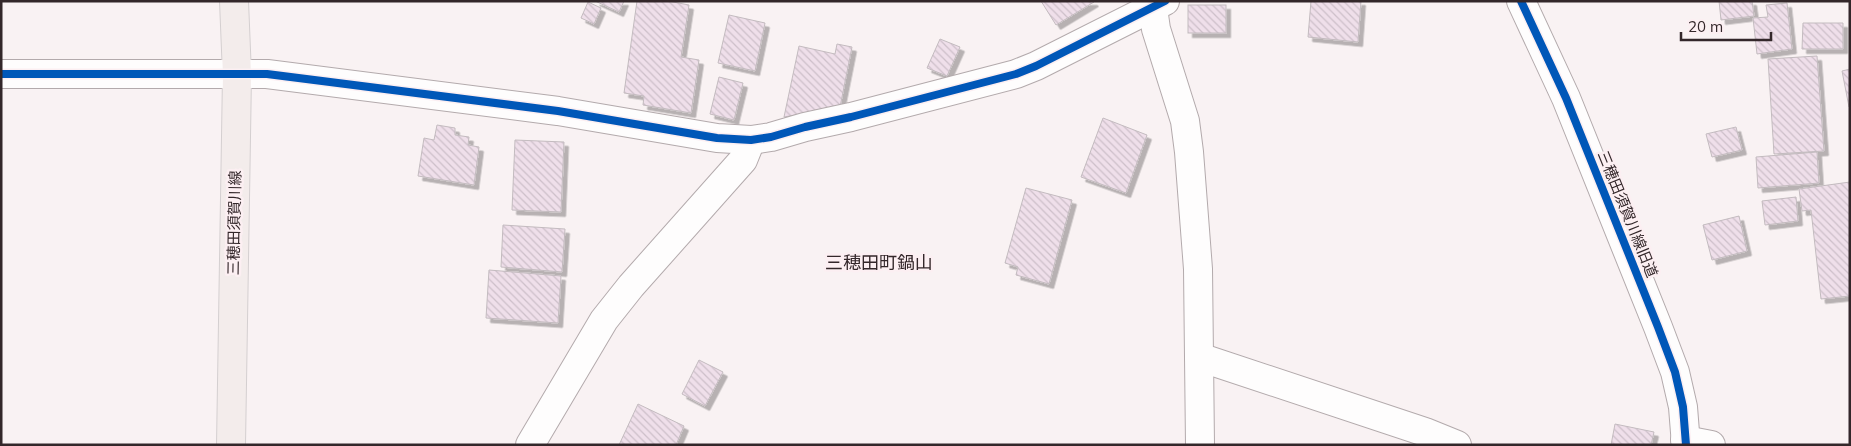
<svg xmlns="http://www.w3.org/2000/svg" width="1851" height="446" font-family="Mulish,'Noto Sans JP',sans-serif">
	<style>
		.building { fill: url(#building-back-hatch); stroke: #c3bbbf; filter: url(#shadow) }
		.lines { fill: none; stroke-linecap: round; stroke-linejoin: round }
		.minor-casing { stroke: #b3aaac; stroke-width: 30 }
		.major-casing { stroke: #d4cfd0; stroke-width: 30 }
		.minor { stroke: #fefdfd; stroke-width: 28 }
		.major { stroke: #f3eceb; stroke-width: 28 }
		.cycleway-casing { stroke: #fceff2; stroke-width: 11 }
		.cycleway { stroke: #0057b8; stroke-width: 8 }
		.labels { text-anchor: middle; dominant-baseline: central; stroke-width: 5; stroke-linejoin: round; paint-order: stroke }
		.street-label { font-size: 15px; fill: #33272a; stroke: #fceff2 }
		.quarter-label { font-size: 18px; fill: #33272a; stroke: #fceff2 }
	</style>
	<defs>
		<pattern id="building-back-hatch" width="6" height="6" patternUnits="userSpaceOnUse" patternTransform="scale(1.25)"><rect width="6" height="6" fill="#efdfea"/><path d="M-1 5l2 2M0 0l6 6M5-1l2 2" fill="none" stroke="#cdbfc9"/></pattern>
		<filter id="shadow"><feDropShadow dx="4.5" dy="4.5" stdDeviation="0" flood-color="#0004"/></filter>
	</defs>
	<rect width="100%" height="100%" fill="#f9f2f3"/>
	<g class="building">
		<path d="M595,1H624L619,12Z"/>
		<path d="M637,1H668L689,5L681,57L699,60L691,113L643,105L644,96L624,93Z"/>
		<path d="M1041,1H1093L1094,2L1056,25Z"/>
		<path d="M1311,1H1361L1358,42L1308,37Z"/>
		<path d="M1719,1H1752L1754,16L1721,20Z"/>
		<path d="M588,2L601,8L594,24L581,18Z"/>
		<path d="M1787,3L1792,49L1757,54L1753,18L1768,17L1766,5Z"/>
		<rect x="1188" y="5" width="38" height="28"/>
		<path d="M729,15L765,23L755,71L718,63Z"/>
		<path d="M1803,23H1843V49H1802Z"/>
		<path d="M940,39L960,47L947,76L927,68Z"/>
		<path d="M837,44L852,47L840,107L784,117L799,46L835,54Z"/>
		<path d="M1817,56L1824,151L1774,154L1768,59Z"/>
		<path d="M1850,69V107H1849L1842,71Z"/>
		<path d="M719,77L743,83L734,120L710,114Z"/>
		<path d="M1103,118L1147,135L1126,193L1081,177Z"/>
		<path d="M437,125L455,128V135L469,137L468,145L479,147L474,185L418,176L424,138L434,140Z"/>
		<path d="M1736,127L1742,150L1712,157L1706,134Z"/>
		<path d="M515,140L564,142L561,212L512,210Z"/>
		<path d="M1817,152L1819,183L1758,188L1756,157Z"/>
		<path d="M1850,182V296L1821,299L1811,210L1802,211L1799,189Z"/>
		<path d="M1026,188L1072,200L1049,284L1016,275L1018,267L1005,263Z"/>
		<path d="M1796,197L1798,221L1765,225L1762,201Z"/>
		<path d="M1739,216L1747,251L1712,260L1703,225Z"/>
		<path d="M503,225L565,229L562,272L501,267Z"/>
		<path d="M489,270L561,276L558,323L486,318Z"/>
		<path d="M699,360L723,372L705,406L682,394Z"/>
		<path d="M638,404L684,426L676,445H619Z"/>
		<path d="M1615,424L1654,432L1651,445H1611Z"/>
	</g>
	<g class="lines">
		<g class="minor-casing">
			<g id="minor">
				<path d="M1152,1L1156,29L1185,121L1189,152L1198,269L1200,445"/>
				<path d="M1521,1L1566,98L1658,327L1675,372L1683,407L1686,445"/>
				<path d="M1,74H267L558,111L717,138L751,140L771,137L805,127L851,117L1016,74L1036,66L1165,1"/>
				<path d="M1199,357L1425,432L1457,445"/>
				<path d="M1685,440L1711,445"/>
				<path d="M530,445L604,320L631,286L743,160L751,140"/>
			</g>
		</g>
		<g class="major-casing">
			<path id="major" d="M231,445L237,75L234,1"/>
		</g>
		<use href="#minor" class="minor"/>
		<use href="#major" class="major"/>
		<g class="cycleway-casing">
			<g id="cycleway">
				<path d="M1521,1L1566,98L1658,327L1675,372L1683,407L1686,445"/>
				<path d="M1,74H267L558,111L717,138L751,140L771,137L805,127L851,117L1016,74L1036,66L1165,1"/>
			</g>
		</g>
		<use href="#cycleway" class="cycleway"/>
	</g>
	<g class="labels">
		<g class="street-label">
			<text transform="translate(1628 214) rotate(68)">三穂田須賀川線旧道</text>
			<text transform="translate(234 223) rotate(-89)">三穂田須賀川線</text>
		</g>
		<g class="quarter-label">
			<text x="879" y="262">三穂田町鍋山</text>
		</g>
	</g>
	<rect width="1851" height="446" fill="none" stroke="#33272a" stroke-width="5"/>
	<path d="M1681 32v8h90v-8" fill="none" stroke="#33272a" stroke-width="2.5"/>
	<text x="1688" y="32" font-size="15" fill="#33272a" stroke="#fceff2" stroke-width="4" paint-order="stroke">20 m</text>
</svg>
